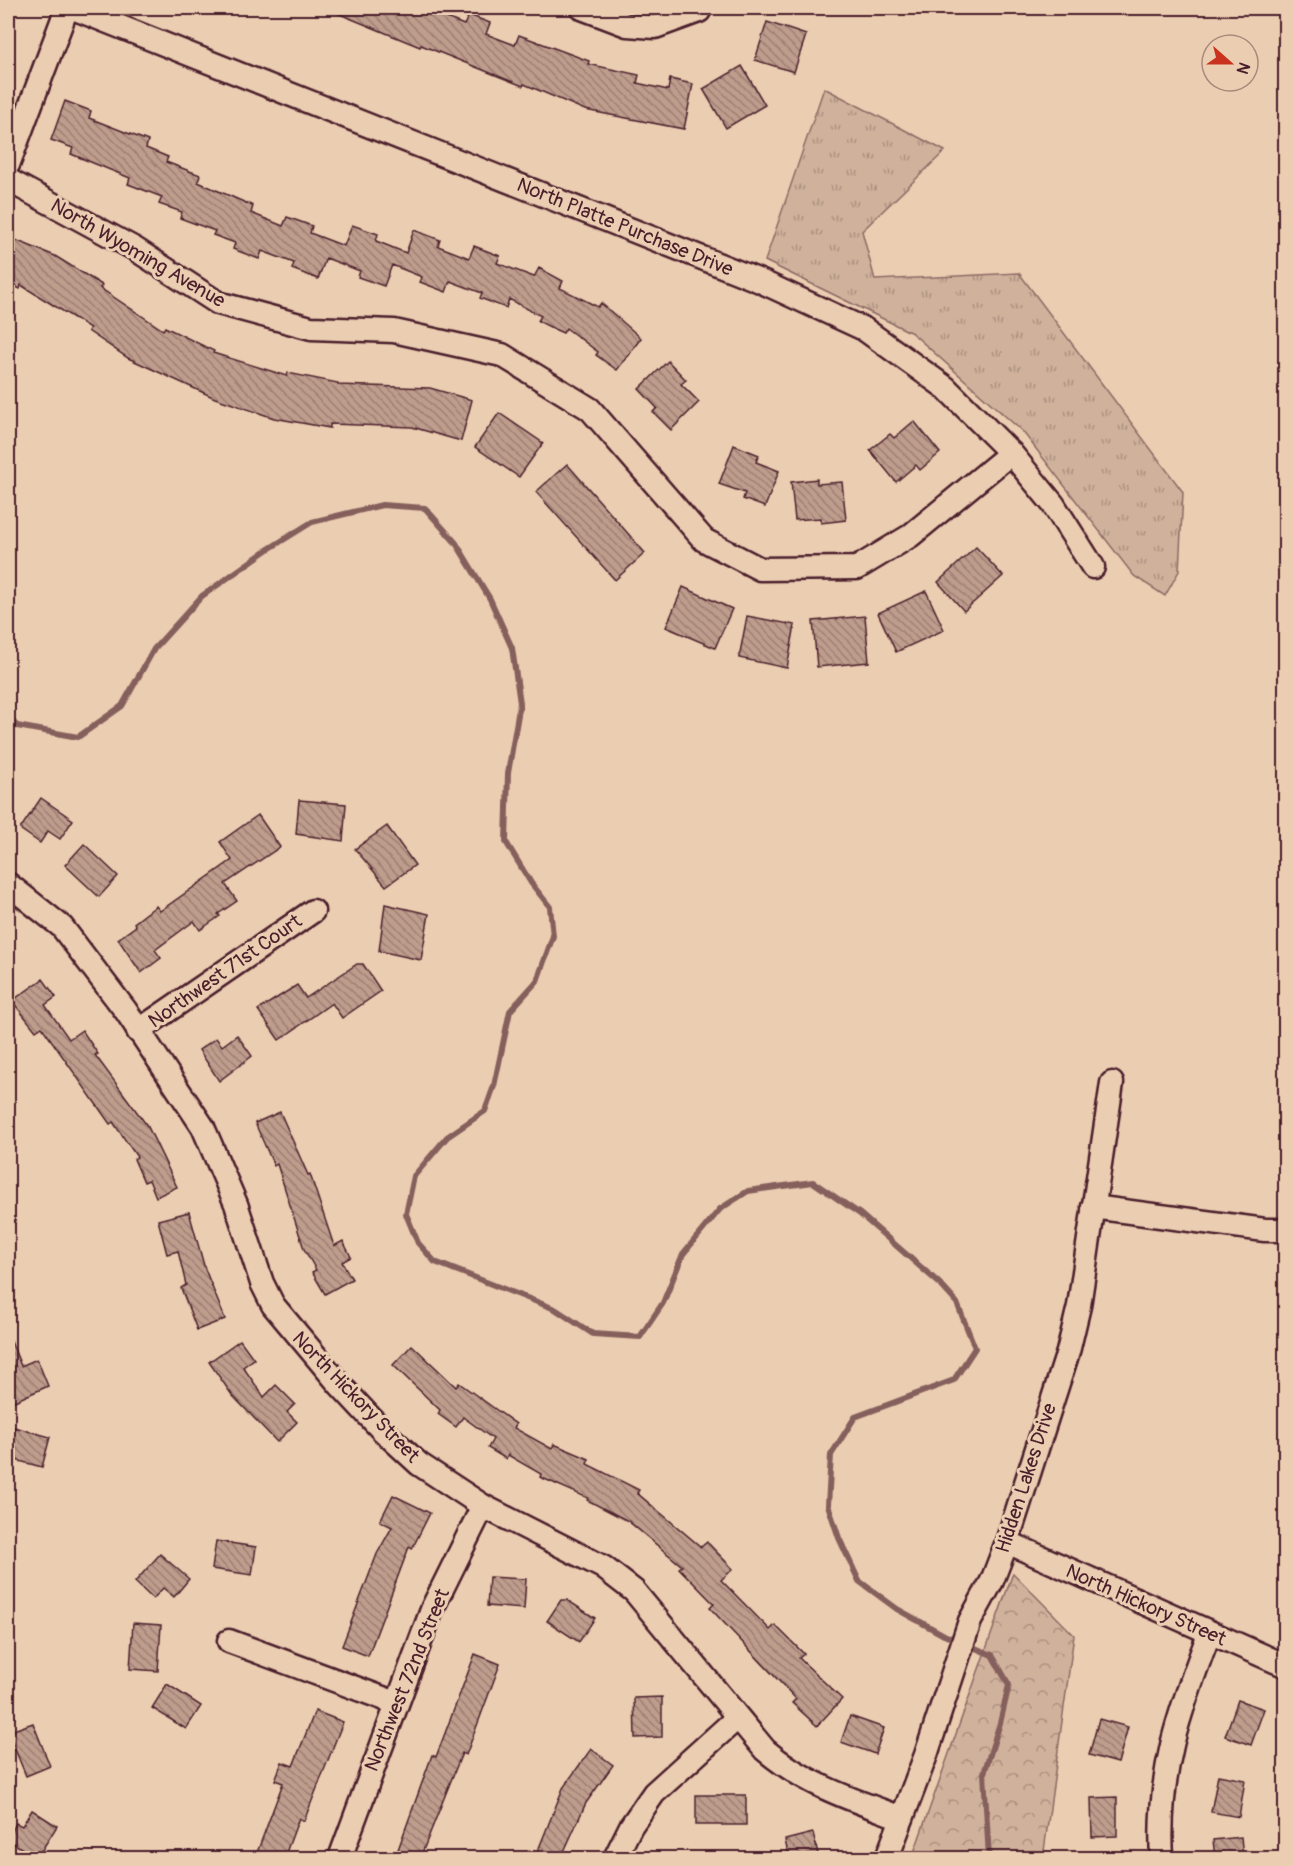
<svg xmlns="http://www.w3.org/2000/svg" width="1293" height="1866" font-family="Pangolin,sans-serif">
	<style>
		.grass { fill: url(#grass-tufts); stroke: #8d6864; stroke-width: 1.5 }
		.forest { fill: url(#forest-crowns); stroke: #8d6864; stroke-width: 1.5 }
		.lines { fill: none; stroke-linecap: round; stroke-linejoin: round }
		.stream { stroke: #855f5c; stroke-width: 6 }
		.building { fill: url(#building-back-hatch); stroke: #4a1f2b; stroke-width: 1.5 }
		.minor-casing { stroke: #4a1f2b; stroke-width: 27 }
		.minor { stroke: #ebceb2; stroke-width: 22 }
		.labels { text-anchor: middle; dominant-baseline: central; stroke-width: 6; stroke-linejoin: round; paint-order: stroke }
		.street-label { font-size: 20px; fill: #4a1f2b; stroke: #ebceb2 }
	</style>
	<defs>
		<pattern id="grass-tufts" width="24" height="20" patternUnits="userSpaceOnUse" patternTransform="scale(1.5)"><rect width="24" height="20" fill="#d0b29c"/><path d="M3 7l-1-3M5 7V3M7 7l1-3M15 17l-1-3M17 17v-4M19 17l1-3" fill="none" stroke="#ab907f"/></pattern>
		<pattern id="forest-crowns" width="20" height="18" patternUnits="userSpaceOnUse" patternTransform="scale(1.5)"><rect width="20" height="18" fill="#d0b29c"/><path d="M2 6a3 3 0 1 1 6 0M12 15a3 3 0 1 1 6 0" fill="none" stroke="#ab907f"/></pattern>
		<pattern id="building-back-hatch" width="6" height="6" patternUnits="userSpaceOnUse" patternTransform="scale(1.5)"><rect width="6" height="6" fill="#be9d8d"/><path d="M-1 5l2 2M0 0l6 6M5-1l2 2" fill="none" stroke="#9c7f73"/></pattern>
	</defs>
	<rect width="100%" height="100%" fill="#ebceb2"/>
	<filter id="ink" filterUnits="userSpaceOnUse"><feTurbulence type="fractalNoise" baseFrequency=".0167" numOctaves="2"/><feDisplacementMap in="SourceGraphic" scale="12" xChannelSelector="R" yChannelSelector="G"/><feConvolveMatrix kernelMatrix="1 2 1 2 8 2 1 2 1" color-interpolation-filters="sRGB"/></filter>
	<g filter="url(#ink)">
		<path class="grass" d="M824,88L945,151L862,231L875,280L1019,273L1183,492L1179,571L1165,596L1134,576L1023,432L912,333L765,261Z"/>
		<path class="forest" d="M1013,1573L1074,1635L1043,1858H912Z"/>
		<g class="lines">
			<path class="stream" d="M8,717L17,726L78,737L122,706L154,649L202,596L267,550L312,522L382,505L425,508L456,543L490,599L512,648L520,703L508,773L506,842L531,883L550,907L553,936L537,981L510,1011L494,1086L485,1111L447,1137L414,1176L406,1214L418,1243L435,1262L555,1309L593,1334L640,1337L663,1303L683,1254L720,1209L748,1191L813,1182L860,1214L939,1283L957,1303L975,1348L954,1380L855,1417L831,1455L828,1505L839,1538L859,1581L897,1609L944,1635L992,1655L1009,1685L1000,1723L984,1773L989,1858"/>
		</g>
		<g class="building">
			<path d="M325,8H436L434,13L464,25L469,15L490,23L486,34L515,45L519,35L589,61L588,64L639,75L637,83L668,90L670,79L693,84L684,129L585,110L524,84L523,86L421,45L420,47Z"/>
			<path d="M767,22L806,35L794,72L755,60Z"/>
			<path d="M742,66L765,105L726,128L703,89Z"/>
			<path d="M65,101L91,111L89,118L148,141L146,148L168,157L166,162L200,175L198,182L253,206L251,213L283,226L287,217L312,226L310,233L344,246L352,225L378,234L376,241L406,253L414,230L440,240L438,246L469,258L474,246L500,256L497,263L534,277L539,268L563,281L560,288L598,307L601,303L641,338L617,370L596,355L598,352L566,328L563,333L554,329L538,321L541,316L509,299L506,308L480,298L482,293L450,281L446,292L420,282L422,277L392,265L384,286L358,277L360,271L326,258L318,279L292,269L294,263L262,251L259,259L233,249L235,243L213,235L215,231L180,218L182,212L159,204L162,197L128,184L130,178L71,154L73,148L51,140Z"/>
			<path d="M8,237L55,256L102,285L100,288L163,330L165,327L214,351L213,353L287,376L288,373L338,383V385L430,388L472,400L461,441L412,427L330,424V428L274,418L215,398L128,358L88,331L90,328L21,285L20,289L8,283Z"/>
			<path d="M668,361L686,380L681,384L699,402L671,430L653,412L657,408L639,389Z"/>
			<path d="M499,413L543,443L519,477L475,447Z"/>
			<path d="M914,421L940,453L920,470L916,465L896,482L870,450L890,434L894,438Z"/>
			<path d="M734,445L759,455L756,462L779,471L765,507L743,499L745,493L719,484Z"/>
			<path d="M567,464L645,553L615,580L536,492Z"/>
			<path d="M817,479V484L842,482L846,520L821,523V518L795,520L791,482Z"/>
			<path d="M976,547L1003,576L964,611L938,582Z"/>
			<path d="M683,587L732,609L715,648L666,627Z"/>
			<path d="M926,591L944,630L896,652L878,613Z"/>
			<path d="M747,616L795,625L787,668L739,658Z"/>
			<path d="M865,616L869,662L817,667L813,621Z"/>
			<path d="M41,798L73,820L60,839L48,831L40,843L20,829Z"/>
			<path d="M299,800L346,804L343,841L296,834Z"/>
			<path d="M258,815L280,847L225,884L237,901L218,914L220,916L200,930L194,921L155,950L161,958L141,973L118,939L136,926L134,923L156,906L160,911L232,860L220,842Z"/>
			<path d="M387,826L415,865L386,886L355,849Z"/>
			<path d="M84,844L118,876L99,897L65,865Z"/>
			<path d="M385,904L429,914L421,960L379,951Z"/>
			<path d="M357,964H363L381,991L342,1018L332,1003L279,1040L258,1010L297,985L306,998Z"/>
			<path d="M43,979L56,997L45,1005L69,1039L82,1030L98,1054L95,1055L148,1127L177,1187L156,1197L149,1180L144,1182L134,1159L137,1157L113,1122L110,1124L42,1027L36,1031L12,1001Z"/>
			<path d="M237,1035L252,1056L219,1081L199,1050L216,1038L222,1046Z"/>
			<path d="M280,1112L308,1175L310,1174L334,1246L343,1241L351,1257L342,1262L352,1279L325,1294L312,1272L316,1270L304,1249L277,1164L274,1166L255,1123Z"/>
			<path d="M189,1212L205,1269L225,1319L197,1330L181,1288L186,1285L178,1251L167,1254L158,1220Z"/>
			<path d="M8,1334L21,1366L37,1359L48,1386L8,1404Z"/>
			<path d="M240,1340L254,1359L243,1367L264,1397L276,1385L295,1404L287,1412L297,1422L277,1442L232,1395L209,1362Z"/>
			<path d="M412,1345L456,1387L459,1383L516,1424L514,1428L552,1449L554,1444L589,1459L587,1464L639,1490L637,1493L701,1547L707,1542L733,1569L721,1580L770,1630L775,1625L804,1654L799,1658L842,1699L817,1726L792,1703L796,1699L710,1608L714,1604L679,1568L682,1566L628,1521L587,1500L588,1498L540,1477L541,1474L508,1455L506,1459L488,1448L493,1439L463,1417L456,1427L438,1414L440,1410L393,1365Z"/>
			<path d="M14,1427L50,1437L42,1467L8,1458Z"/>
			<path d="M393,1495L430,1513L412,1549L409,1547L368,1656L342,1646L377,1554L392,1527L380,1521Z"/>
			<path d="M216,1541L256,1547L252,1575L212,1569Z"/>
			<path d="M160,1554L189,1579L174,1597L163,1588L153,1599L135,1582Z"/>
			<path d="M489,1577L526,1579L524,1609L487,1606Z"/>
			<path d="M561,1600H567L595,1618L579,1642L547,1621Z"/>
			<path d="M133,1623L161,1625L158,1671L130,1669Z"/>
			<path d="M475,1654L500,1664L466,1755L462,1753L420,1858H395L432,1755L436,1757Z"/>
			<path d="M167,1684L201,1706L186,1729L152,1708Z"/>
			<path d="M662,1697V1737L635,1738L634,1698Z"/>
			<path d="M1238,1700L1264,1709L1251,1745L1225,1736Z"/>
			<path d="M315,1711L343,1722L304,1821L299,1818L284,1858H255L283,1783L275,1780L282,1762L293,1766Z"/>
			<path d="M850,1716L884,1728L875,1754L841,1742Z"/>
			<path d="M1099,1719L1128,1727L1118,1763L1089,1755Z"/>
			<path d="M33,1723L50,1766L26,1776L8,1732Z"/>
			<path d="M591,1749L613,1765L586,1803L561,1858H535L563,1788Z"/>
			<path d="M1218,1775L1245,1780L1239,1817L1211,1812Z"/>
			<rect x="696" y="1795" width="50" height="30"/>
			<path d="M1117,1797V1836L1092,1837L1091,1798Z"/>
			<path d="M32,1810L57,1826L37,1858L8,1840L16,1823L22,1826Z"/>
			<path d="M813,1833L819,1858H789L785,1840Z"/>
			<path d="M1241,1837L1243,1858H1215L1213,1840Z"/>
		</g>
		<g class="lines">
			<g class="minor-casing">
				<g id="minor">
					<path d="M73,8L760,281L864,329L946,388L1011,453L1053,504L1093,567"/>
					<path d="M582,8L627,25L655,27L699,11"/>
					<path d="M8,165L67,8"/>
					<path d="M8,180L135,249L218,303L311,328L394,331L502,355L590,409L704,540L760,569L857,568L910,536L1011,453"/>
					<path d="M8,884L62,927L126,1011L203,1127L236,1204L262,1283L273,1305L340,1385L382,1430L419,1464L483,1506L603,1567L634,1591L765,1750C806,1785 853,1800 902,1818"/>
					<path d="M138,1031L313,911"/>
					<path d="M1093,1207L1265,1230H1286"/>
					<path d="M1007,1542L1286,1666"/>
					<path d="M229,1641L396,1703"/>
					<path d="M340,1858L433,1607L483,1506"/>
					<path d="M615,1858L631,1826L654,1793L737,1718"/>
					<path d="M887,1858L926,1755L970,1621L992,1581L1007,1542L1068,1352L1079,1306L1112,1083"/>
					<path d="M1162,1858C1157,1773 1179,1712 1209,1634"/>
				</g>
			</g>
			<use href="#minor" class="minor"/>
		</g>
	</g>
	<g class="labels">
		<g class="street-label">
			<text transform="translate(625 227) rotate(22)">North Platte Purchase Drive</text>
			<text transform="translate(138 253) rotate(30)">North Wyoming Avenue</text>
			<text transform="translate(225 971) rotate(-35)">Northwest 71st Court</text>
			<text transform="translate(356 1397) rotate(46)">North Hickory Street</text>
			<text transform="translate(1026 1478) rotate(-72)">Hidden Lakes Drive</text>
			<text transform="translate(1146 1605) rotate(24)">North Hickory Street</text>
			<text transform="translate(407 1680) rotate(-68)">Northwest 72nd Street</text>
		</g>
	</g>
	<rect width="1293" height="1866" fill="none" stroke="#ebceb2" stroke-width="30"/>
	<rect x="15" y="15" width="1263" height="1836" fill="none" stroke="#4a1f2b" stroke-width="2" filter="url(#ink)"/>
	<g transform="translate(1230 63) rotate(111)"><circle r="28" fill="#ebceb2" stroke="#ab887c" stroke-width="1.5"/>
	<path d="M0-4.5L10 22L0 15L-10 22Z" fill="#c8321e"/>
	<text y="-9" font-size="16" font-weight="bold" text-anchor="middle" fill="#4a1f2b">N</text>
	</g>
</svg>
